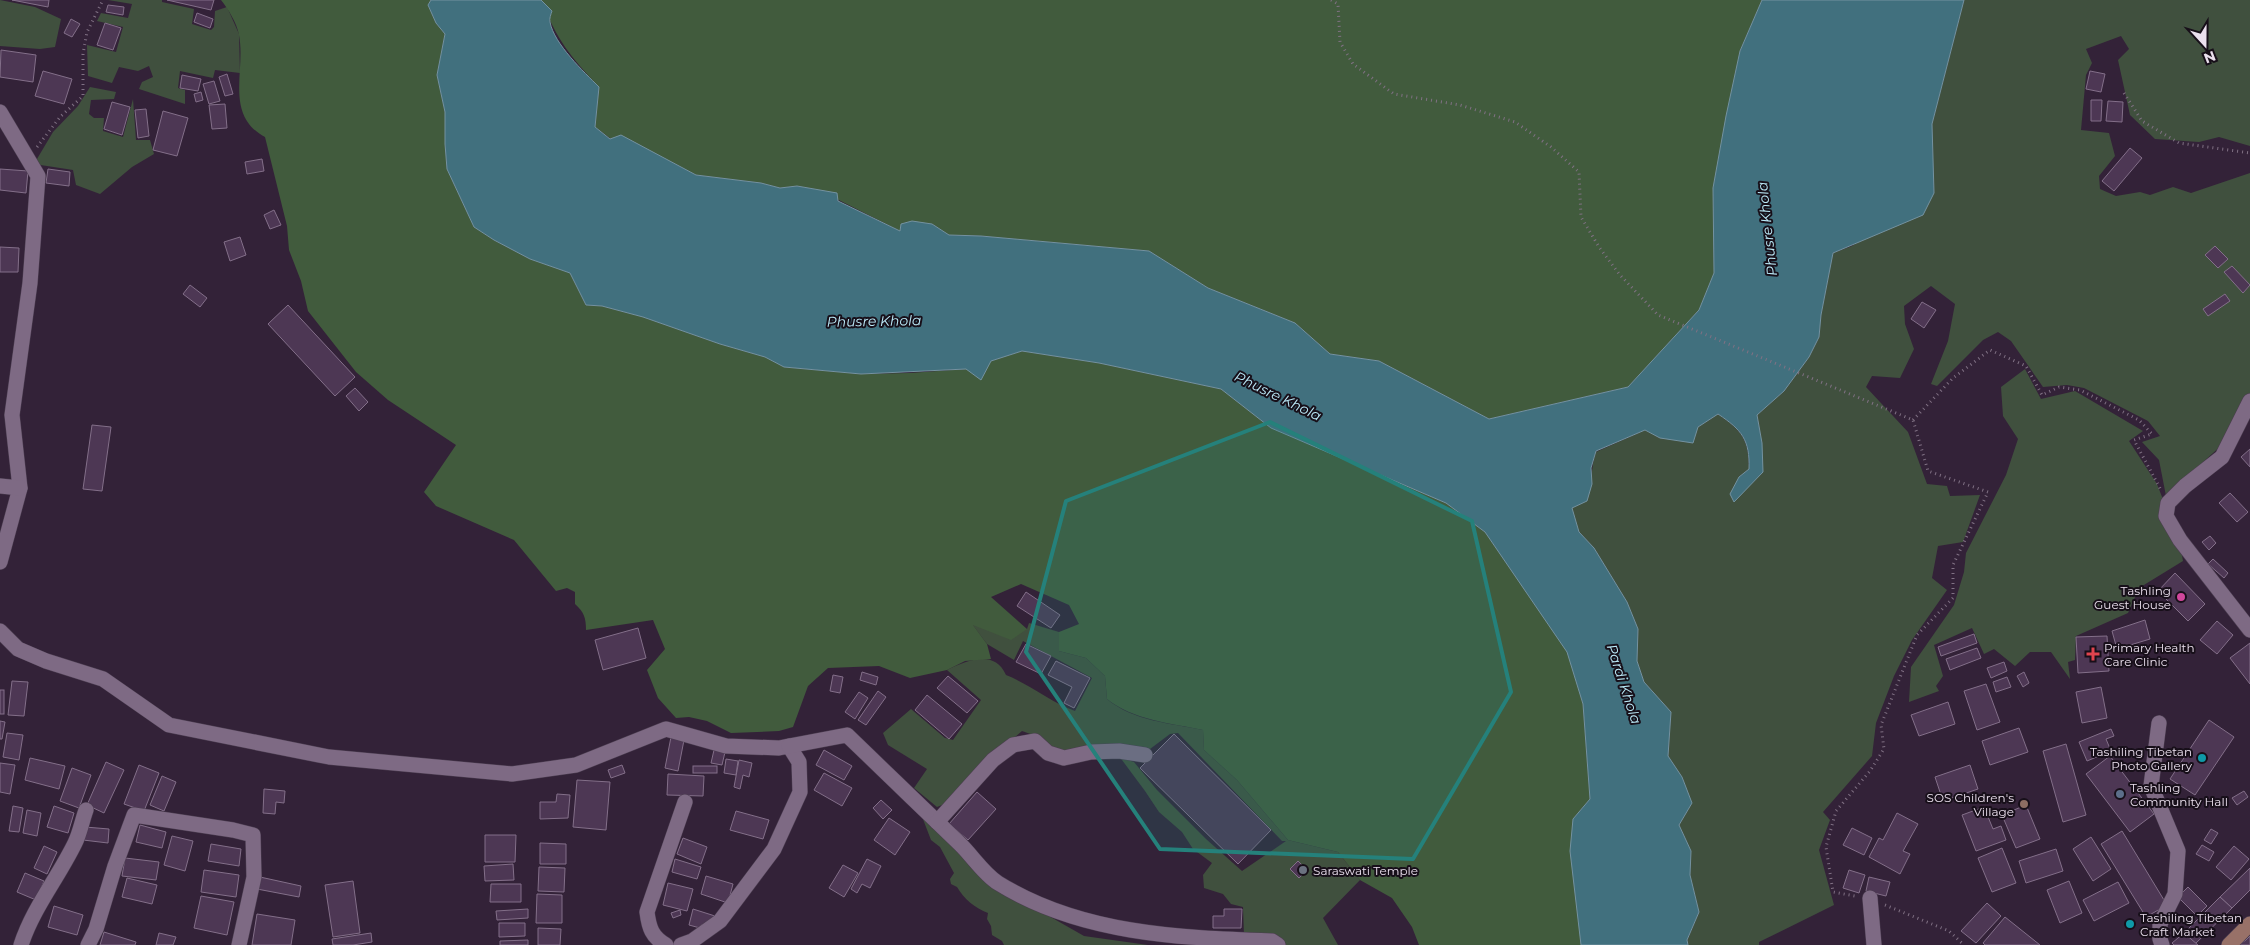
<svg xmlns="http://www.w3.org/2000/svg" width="2250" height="945" font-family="Montserrat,sans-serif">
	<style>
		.green { fill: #40503e }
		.forest { fill: #415b3d }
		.water { fill: #41707e; stroke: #7492a0 }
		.building { fill: #4d3754; stroke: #836f89 }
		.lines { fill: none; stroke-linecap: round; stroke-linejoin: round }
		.street-casing { stroke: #4c3e51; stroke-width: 16 }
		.secondary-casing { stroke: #4c3e51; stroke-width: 16 }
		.path { stroke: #807184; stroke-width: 3; stroke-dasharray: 1 4; stroke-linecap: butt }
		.street { stroke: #7e6a84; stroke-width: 15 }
		.secondary { stroke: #987168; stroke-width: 15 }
		.marked { fill: #25817b; fill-opacity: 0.2; stroke: #25817b; stroke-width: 4; stroke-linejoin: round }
		.hotel-dot { fill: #d1479c; stroke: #170f19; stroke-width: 2 }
		.health-dot { fill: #e0444e; stroke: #170f19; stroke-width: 2 }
		.culture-dot { fill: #0f9aa8; stroke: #170f19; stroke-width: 2 }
		.service-dot { fill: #5c6f8a; stroke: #170f19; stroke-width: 2 }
		.education-dot { fill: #8d6e63; stroke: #170f19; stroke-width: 2 }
		.worship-dot { fill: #6b7280; stroke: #170f19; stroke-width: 2 }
		.labels { text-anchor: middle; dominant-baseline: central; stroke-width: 4; stroke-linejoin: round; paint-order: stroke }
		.poi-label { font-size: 12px; fill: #ebe0ee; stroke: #170f19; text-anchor: start }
		.water-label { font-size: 14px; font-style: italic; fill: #bcebf9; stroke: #170f19 }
	</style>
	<rect width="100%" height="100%" fill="#332238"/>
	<g class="green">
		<path d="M0,0L35,7L61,19L55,47L40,49L0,46Z"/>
		<path d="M108,0H162V2L194,9L192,24L211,30L214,27L215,11L227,7L239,34L240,73L215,70L213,78L180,71L178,88L185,90V104L139,89L142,82L153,77L149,66L138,71L119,67L112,83L88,76L87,45L116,52L123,27L97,21L101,13L128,18L132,4Z"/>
		<path d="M1964,0H2250V146L2219,137L2199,142L2155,139L2130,115L2118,60L2129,49L2121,36L2086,49L2092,63L2086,75L2081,130L2109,133L2115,156L2099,176L2100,189L2116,196L2140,192L2150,195L2173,187L2191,193L2250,173V393L2224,443L2166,496L2159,460L2142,442L2160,436L2148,421L2084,388L2067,385L2043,387L2011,341L1998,332L1983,340L1937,386L1931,384L1948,341L1955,304L1931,286L1904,306L1905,324L1914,349L1900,378L1872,376L1866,387L1908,432L1927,484L1947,486L1950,496L1980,495L1963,542L1938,546L1932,578L1947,590L1912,640L1894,676L1876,723L1872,756L1823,812L1830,820L1819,850L1834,905L1759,942V945H1688L1687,941L1699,912L1690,875L1691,851L1679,825L1692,803L1682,777L1668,756L1671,712L1644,682L1637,661L1638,629L1627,602L1594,548L1579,532L1571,508L1587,500C1593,483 1590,469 1596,452L1645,430L1660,438L1698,427L1718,414C1742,431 1749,439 1749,469L1739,477L1734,501L1762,443L1757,415L1784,391L1809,357L1819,337L1821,315L1833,253L1852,246L1934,193L1932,124Z"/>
		<path d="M90,87L116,92L114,99L91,100L89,114L94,118H104L103,131L123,137L133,99L136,140H150L154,154L132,167L100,194L76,185L73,170L34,164L53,132L78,106Z"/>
		<path d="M2025,369L2041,399L2075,391L2143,431L2129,441L2157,484L2164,502L2159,513L2181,550L2183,561L2139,588L2128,613L2076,636L2075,660L2068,662L2070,679L2051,652H2030L2015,666L1994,649L1984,654L1972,628L1934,645L1943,676L1936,686L1939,691L1909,702L1911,667L1954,605L1964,572L1966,553L2006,475L2018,439L2003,416L2001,387Z"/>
		<path d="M1029,623L1059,632V651L1086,658L1105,676L1107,699C1133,721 1170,723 1203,730L1204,750L1237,780L1288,840L1338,852L1360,880L1323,918L1338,945H1286L1270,939L1244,936L1243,907L1231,904L1223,894L1204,888L1203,875L1212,863L1193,849L1182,832L1159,812L1145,791L1122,760L1116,756L1134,762L1157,790L1206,839L1242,871L1286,841H1282L1178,733L1170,734L1146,752L1099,749L1090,744L1063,754L1048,750L1036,736L1022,731L985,763L947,803L937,807L914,788L927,769L888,745L883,733L911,709L945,738L953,740L981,700L947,670C967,660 995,649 1006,675C1031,685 1050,702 1075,711L1092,678L1023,641L1014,660L987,644L972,624L1027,629Z"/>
		<path d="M921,814L952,844L971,868L991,883L1084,936L1148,945H1004L1002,941L992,935L991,926L987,919L988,913C975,908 964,899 957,887L951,884L950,879L954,873L940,847L931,840Z"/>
	</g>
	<g class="forest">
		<path d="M221,0H431L428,5L436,23L445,34L437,75L445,112V144L447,169L474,227L494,240L530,259L570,273L586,305L602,306L643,317L720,344L765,357L784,367L861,374L910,373L966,369L1022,351L1099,363L1221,389L1271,428L1446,503L1485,532L1568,652L1583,704L1590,799L1573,819L1581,945H1419L1412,927L1392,898L1360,880L1338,852L1288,840L1237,780L1204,750L1203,730C1170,723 1133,720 1107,699L1105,676L1086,658L1059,651V632L1079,624L1069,605L1021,584L991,597L1027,629L1011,640L973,625L987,644L991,659L965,661L947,670L910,678L879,666L828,668L808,686L793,727L779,731L731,733L707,721L689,717L676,718L658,698L647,670L665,649L653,620L586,630C586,618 584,612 575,604V592L567,588L556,591L514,540L436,506L424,492L456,445L388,400L356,372L308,311L301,281L289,250L287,226L265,137C224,115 246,71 239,35C237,23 228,9 221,0Z"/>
		<path d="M541,0H1762L1740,51L1713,188L1714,273L1699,310L1628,387L1489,419L1379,361L1330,354L1295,323L1208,288L1149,251L981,236L949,235L932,224L900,231L819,190L797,186L780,188L761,183L696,175L622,136L611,139L595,127L599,87C570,56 557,40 541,0Z"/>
	</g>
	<path class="water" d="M431,0H541L552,11C551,14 549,19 550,22C554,44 584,72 599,87L595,127L610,139L621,135L696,175L761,183L780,188L797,186L837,193L838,201L900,231L901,224L912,221L932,224L949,235L981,236L1149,251L1208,288L1295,323L1330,354L1379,361L1489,419L1628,387L1699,310L1714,273L1713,188L1726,116L1740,51L1762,0H1964L1932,124L1934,193L1923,215L1833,253L1821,315L1819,337L1809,357L1784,391L1757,415L1762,443L1763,472L1734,502L1730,494L1739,477L1749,469C1750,440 1742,430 1718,414L1698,427L1693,443L1660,438L1645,430L1596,451L1591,468L1592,484L1587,501L1572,508L1579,532L1594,548L1627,602L1638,629L1637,661L1644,682L1671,712L1668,756L1682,777L1692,803L1679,825L1691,851L1690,875L1699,912L1687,940L1688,945H1581L1570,851L1573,819L1590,799L1583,704L1567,652L1485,532L1446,503L1271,428L1221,389L1099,363L1022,351L991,361L981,380L966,369L861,374L784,367L765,357L720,344L643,317L602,306L586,305L570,273L530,259L494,240L474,227L447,169L445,144V112L437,75L445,34L436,23L428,5Z"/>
	<g class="building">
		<path d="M12,0H49L48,7Z"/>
		<path d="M167,0H214L211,10Z"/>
		<path d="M108,5L124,7L123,15L106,12Z"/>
		<path d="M197,13L213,19L210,28L194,22Z"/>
		<path d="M71,19L80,24L72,37L64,33Z"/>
		<path d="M105,23L121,28L113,50L97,45Z"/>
		<path d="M1,50L36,55L33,82L0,77Z"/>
		<path d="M43,71L72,79L64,104L35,96Z"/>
		<path d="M2090,71L2105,74L2101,92L2086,89Z"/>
		<path d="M227,74L233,94L225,96L219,77Z"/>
		<path d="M182,75L201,79L198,91L180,88Z"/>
		<path d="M214,81L220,101L209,104L203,84Z"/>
		<path d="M201,92L203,100L196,102L194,94Z"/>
		<path d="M2091,100H2102L2101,121H2091Z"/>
		<path d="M2108,101L2123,102L2122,122L2106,121Z"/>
		<path d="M112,102L130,107L122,135L104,129Z"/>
		<path d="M225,104L227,128L212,129L209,105Z"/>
		<path d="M146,109L149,136L138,138L135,110Z"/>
		<path d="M163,111L188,118L177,156L153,150Z"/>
		<path d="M2130,148L2142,158L2114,191L2102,181Z"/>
		<path d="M262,159L264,171L247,174L245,162Z"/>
		<path d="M0,169L28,171L26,193L0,190Z"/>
		<path d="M48,169L70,172L69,186L46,183Z"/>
		<path d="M274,210L281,225L270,229L264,215Z"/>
		<path d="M240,237L246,255L230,261L224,242Z"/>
		<path d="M2215,246L2228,259L2218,268L2205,255Z"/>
		<path d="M0,247L19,248L18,272H0Z"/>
		<path d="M2232,266L2250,285L2243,293L2224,272Z"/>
		<path d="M190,285L207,298L200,307L183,294Z"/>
		<path d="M2225,294L2230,301L2208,316L2203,309Z"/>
		<path d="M1922,302L1936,310L1924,328L1911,319Z"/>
		<path d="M288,305L355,377L335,396L268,324Z"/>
		<path d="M355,388L368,402L359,411L346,396Z"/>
		<path d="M92,425L111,427L102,491L83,489Z"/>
		<path d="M2250,449V467L2241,457Z"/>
		<path d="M2230,493L2248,512L2237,522L2219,503Z"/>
		<path d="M2210,536L2216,543L2209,550L2202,542Z"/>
		<path d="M2213,559L2228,573L2224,578L2208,564Z"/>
		<path d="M2175,573L2205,604L2188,621L2158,591Z"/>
		<path d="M1026,592L1060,615L1051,628L1017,606Z"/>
		<path d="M2145,620L2150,639L2117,649L2112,631Z"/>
		<path d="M2217,621L2233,635L2217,654L2200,640Z"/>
		<path d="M638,628L646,658L603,670L595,640Z"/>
		<path d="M1974,634L1977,643L1941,656L1938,647Z"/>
		<path d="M2107,636L2109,671L2078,673L2076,637Z"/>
		<path d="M2250,643V684L2230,658Z"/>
		<path d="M1026,644L1051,656L1041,674L1016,662Z"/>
		<path d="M1977,648L1981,658L1950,670L1946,659Z"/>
		<path d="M1056,661L1090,678L1074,708L1064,703L1072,687L1048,675Z"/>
		<path d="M2004,662L2007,671L1991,678L1987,668Z"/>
		<path d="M862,672L878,677L876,685L860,680Z"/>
		<path d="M2024,672L2029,683L2023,687L2017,676Z"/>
		<path d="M833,675L843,677L840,693L830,691Z"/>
		<path d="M948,676L978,701L967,713L937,688Z"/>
		<path d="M2007,677L2011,687L1996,692L1993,682Z"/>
		<path d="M12,681L28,682L24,716L8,715Z"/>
		<path d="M1986,684L2000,722L1977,730L1964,691Z"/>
		<path d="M2101,687L2107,718L2082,723L2076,692Z"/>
		<rect x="0" y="690" width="4" height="24"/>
		<path d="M878,691L886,697L866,725L858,720Z"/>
		<path d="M859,692L868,698L855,719L845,712Z"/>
		<path d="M927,695L962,724L949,739L915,710Z"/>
		<path d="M1948,702L1955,724L1919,736L1911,715Z"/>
		<path d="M2209,720L2234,737L2195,795L2170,779Z"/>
		<path d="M0,721L5,722L2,739H0Z"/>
		<path d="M2019,728L2028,752L1990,765L1982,741Z"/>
		<path d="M2111,729L2114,736L2106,739L2111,751L2087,761L2079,742Z"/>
		<path d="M7,733L23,735L19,760L3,757Z"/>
		<path d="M1174,734L1271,830L1238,864L1140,768Z"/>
		<path d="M671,737L684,740L678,771L665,768Z"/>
		<path d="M2066,744L2086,815L2063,822L2043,751Z"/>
		<path d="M714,750L725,752L722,765L711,763Z"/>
		<path d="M824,750L852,766L844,780L816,765Z"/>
		<path d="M2110,756L2154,814L2130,832L2086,774Z"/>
		<path d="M30,758L65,766L59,789L25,780Z"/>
		<path d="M726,759L738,761L736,775L724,773Z"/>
		<path d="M739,760L752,763L749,777L743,775L740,789L734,787Z"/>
		<path d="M106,762L124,770L104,813L87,805Z"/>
		<path d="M0,763L15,765L10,794L0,792Z"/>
		<path d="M139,765L159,773L144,811L124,804Z"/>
		<path d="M622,765L625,773L611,778L608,770Z"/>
		<path d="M1970,765L1978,789L1943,801L1935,777Z"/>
		<rect x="693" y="766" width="24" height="7"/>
		<path d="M72,768L91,775L79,808L60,801Z"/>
		<path d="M824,773L852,788L842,806L814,790Z"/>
		<path d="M668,774L704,776L703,796L667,795Z"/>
		<path d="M162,776L176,782L164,811L150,805Z"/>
		<path d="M577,780L610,782L606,830L573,827Z"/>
		<path d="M264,789L285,791L284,803L276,802L275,814L263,813Z"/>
		<path d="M2244,791L2248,797L2237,805L2232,798Z"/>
		<path d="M977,792L996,809L968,840L949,824Z"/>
		<path d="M557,794L570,795L568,818L540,819V802H556Z"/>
		<path d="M881,800L892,810L883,819L873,808Z"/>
		<path d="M2026,805L2040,839L2016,848L2002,815Z"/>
		<path d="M13,806L23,808L19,832L9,831Z"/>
		<path d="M54,806L74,813L68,833L47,827Z"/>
		<path d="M1984,807L1993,829L2001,826L2006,840L1976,851L1962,815Z"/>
		<path d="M27,810L41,813L37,836L23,833Z"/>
		<path d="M736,811L769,820L763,839L730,830Z"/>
		<path d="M1897,813L1918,824L1903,851L1910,854L1900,874L1869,857L1879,838L1883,840Z"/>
		<path d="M889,818L910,832L895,855L874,840Z"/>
		<path d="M140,825L166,832L162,848L136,842Z"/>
		<path d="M85,827L109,829L108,843L83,840Z"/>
		<path d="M1852,828L1872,838L1864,855L1843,845Z"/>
		<path d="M2211,829L2218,833L2211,844L2204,840Z"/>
		<path d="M2122,831L2167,905L2146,917L2101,844Z"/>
		<path d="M485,835H516L515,862H485Z"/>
		<path d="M172,836L193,841L185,871L164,865Z"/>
		<path d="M2091,837L2111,869L2093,881L2073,849Z"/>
		<path d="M683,838L707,847L701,864L677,854Z"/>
		<path d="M540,843L566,844V864H540Z"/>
		<path d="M211,844L241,849L239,866L208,861Z"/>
		<path d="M2202,845L2214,852L2209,861L2196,854Z"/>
		<path d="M44,846L57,852L47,874L34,868Z"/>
		<path d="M2234,846L2249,859L2231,880L2216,867Z"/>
		<path d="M2002,848L2016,883L1992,892L1978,858Z"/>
		<path d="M2056,849L2063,871L2026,883L2019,861Z"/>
		<path d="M125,858L159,862L156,880L122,876Z"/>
		<path d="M675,859L701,867L697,879L672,872Z"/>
		<path d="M867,859L881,866L870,888L862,884L857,893L851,889Z"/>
		<path d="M1298,861L1307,870L1299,878L1290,869Z"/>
		<path d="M513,864L514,880L485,881L484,866Z"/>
		<path d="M843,865L858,873L844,897L829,888Z"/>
		<path d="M539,867L565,868L564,892L538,891Z"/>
		<path d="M2250,868V890L2232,908L2220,897Z"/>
		<path d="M204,870L239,875L236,897L201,892Z"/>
		<path d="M1849,870L1865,875L1859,893L1843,888Z"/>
		<path d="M25,873L44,881L36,900L17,892Z"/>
		<path d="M706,876L733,884L728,903L701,894Z"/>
		<path d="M260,877L301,886L299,897L257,889Z"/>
		<path d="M1869,877L1890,882L1886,896L1866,891Z"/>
		<path d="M127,878L157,885L152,904L122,897Z"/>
		<path d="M353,881L360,933L333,937L325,885Z"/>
		<path d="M2069,881L2082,913L2060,923L2047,890Z"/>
		<path d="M2118,882L2129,903L2094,921L2083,900Z"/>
		<path d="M668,883L693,889L687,911L663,905Z"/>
		<path d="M491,884H521V902H490Z"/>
		<path d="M2188,887L2207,906L2197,916L2178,897Z"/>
		<path d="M537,894L562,895V923H536Z"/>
		<path d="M201,896L234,902L227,935L194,928Z"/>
		<path d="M2220,897L2232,908L2195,944L2184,933Z"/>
		<path d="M1987,903L2001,916L1976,943L1961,931Z"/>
		<path d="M54,906L83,915L77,935L48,927Z"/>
		<path d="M528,909V918L497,920L496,911Z"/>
		<path d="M693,909L715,916L708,927L701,925L700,928L689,925Z"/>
		<path d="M1224,909H1242L1241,928H1213V916H1224Z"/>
		<path d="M680,910L681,915L673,918L671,913Z"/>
		<path d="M257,914L295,920L291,945H252Z"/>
		<path d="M2005,917L2040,945H1985L1983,943Z"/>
		<path d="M499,923H525V936L499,937Z"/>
		<path d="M538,928L561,929L560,945H538Z"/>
		<path d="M104,932L136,942L135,945H100Z"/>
		<path d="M159,933L176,937L173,945H156Z"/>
		<path d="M371,933L372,942L353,945H333L332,939Z"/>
		<path d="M2184,933L2198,945H2174L2172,943Z"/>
		<path d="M2250,936V945H2238L2246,940Z"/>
		<path d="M528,940V945H500V941Z"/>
	</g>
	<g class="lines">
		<g class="street-casing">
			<g id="street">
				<path d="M0,112L38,176L30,283L12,415L20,488L0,562"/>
				<path d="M2250,401L2222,457L2185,486L2168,503L2166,516L2180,540L2250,630"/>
				<path d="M0,486L20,488"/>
				<path d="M0,631L18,649L46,661L103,679L169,725L329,757L512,774L576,765L666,729L726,746L779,748L789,746L799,762L800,792L774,849L720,921L692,941L681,945"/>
				<path d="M2159,723L2151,786L2178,851L2175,894L2160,924V939L2162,945"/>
				<path d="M789,746L847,735C885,772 923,808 961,845C973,857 984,874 998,883C1080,934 1179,938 1272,941L1278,945"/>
				<path d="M937,822L993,760L1013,745L1035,741L1048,753L1064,758L1091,752L1119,751L1145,755"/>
				<path d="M1870,898L1874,945"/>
				<path d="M21,945C33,908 58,878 75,843C80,833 82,821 86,810"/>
				<path d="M88,945L96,929L115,866L134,815L233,830L253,835L254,877L239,945"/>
				<path d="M666,945C652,937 649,928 647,912L685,802"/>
			</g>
		</g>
		<g class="secondary-casing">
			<path id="secondary" d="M2229,945L2250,924"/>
		</g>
		<g class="path">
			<path d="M1331,0L1338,4L1340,42L1353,64L1394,94L1460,105L1515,122L1551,147L1579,172L1581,217L1599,247L1620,275L1658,315L1913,420L1928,471L1988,492L1953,565V598L1917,635L1881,725L1884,749L1870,771L1836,811L1826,847L1833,892L1855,896"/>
			<path d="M2124,93L2142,121L2179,143L2250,153"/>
			<path d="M37,147L60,117L83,96V54L87,32L103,0"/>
			<path d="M1913,420L1953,378L1990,350L2026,366L2042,395L2059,387L2080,390L2139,420L2152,434L2134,440L2161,490"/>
			<path d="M1885,905L1949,931L1964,945"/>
		</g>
		<use href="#street" class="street"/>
		<use href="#secondary" class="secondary"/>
	</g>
	<path class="marked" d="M1270,422L1472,521L1511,692L1413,859L1160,849L1026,652L1066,501Z"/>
	<circle class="hotel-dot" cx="2181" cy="597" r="5"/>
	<path class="health-dot" d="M2090.5 646.5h5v5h5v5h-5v5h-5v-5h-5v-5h5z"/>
	<g class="culture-dot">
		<circle cx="2202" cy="758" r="5"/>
		<circle cx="2130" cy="924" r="5"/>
	</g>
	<circle class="service-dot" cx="2120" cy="794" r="5"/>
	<circle class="education-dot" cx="2024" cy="804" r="5"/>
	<circle class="worship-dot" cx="1303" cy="870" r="5"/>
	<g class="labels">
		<g class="poi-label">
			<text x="2171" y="590" text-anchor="end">Tashling<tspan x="2171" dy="14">Guest House</tspan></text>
			<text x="2104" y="647">Primary Health<tspan x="2104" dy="14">Care Clinic</tspan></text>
			<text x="2192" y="751" text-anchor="end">Tashiling Tibetan<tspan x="2192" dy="14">Photo Gallery</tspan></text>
			<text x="2130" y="787">Tashling<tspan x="2130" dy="14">Community Hall</tspan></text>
			<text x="2014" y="797" text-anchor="end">SOS Children's<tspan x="2014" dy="14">Village</tspan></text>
			<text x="1313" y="870">Saraswati Temple</text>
			<text x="2140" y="917">Tashiling Tibetan<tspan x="2140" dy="14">Craft Market</tspan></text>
		</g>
		<g class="water-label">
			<text transform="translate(1767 229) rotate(-96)">Phusre Khola</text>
			<text transform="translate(874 321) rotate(-1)">Phusre Khola</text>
			<text transform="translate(1278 396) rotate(26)">Phusre Khola</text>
			<text transform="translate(1624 684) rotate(72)">Pardi Khola</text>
		</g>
	</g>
	<g transform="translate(2205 45) rotate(159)" stroke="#170f19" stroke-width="4" paint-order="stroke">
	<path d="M0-4L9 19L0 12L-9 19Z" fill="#ebe0ee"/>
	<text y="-8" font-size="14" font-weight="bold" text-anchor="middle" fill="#ebe0ee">N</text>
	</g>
</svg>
